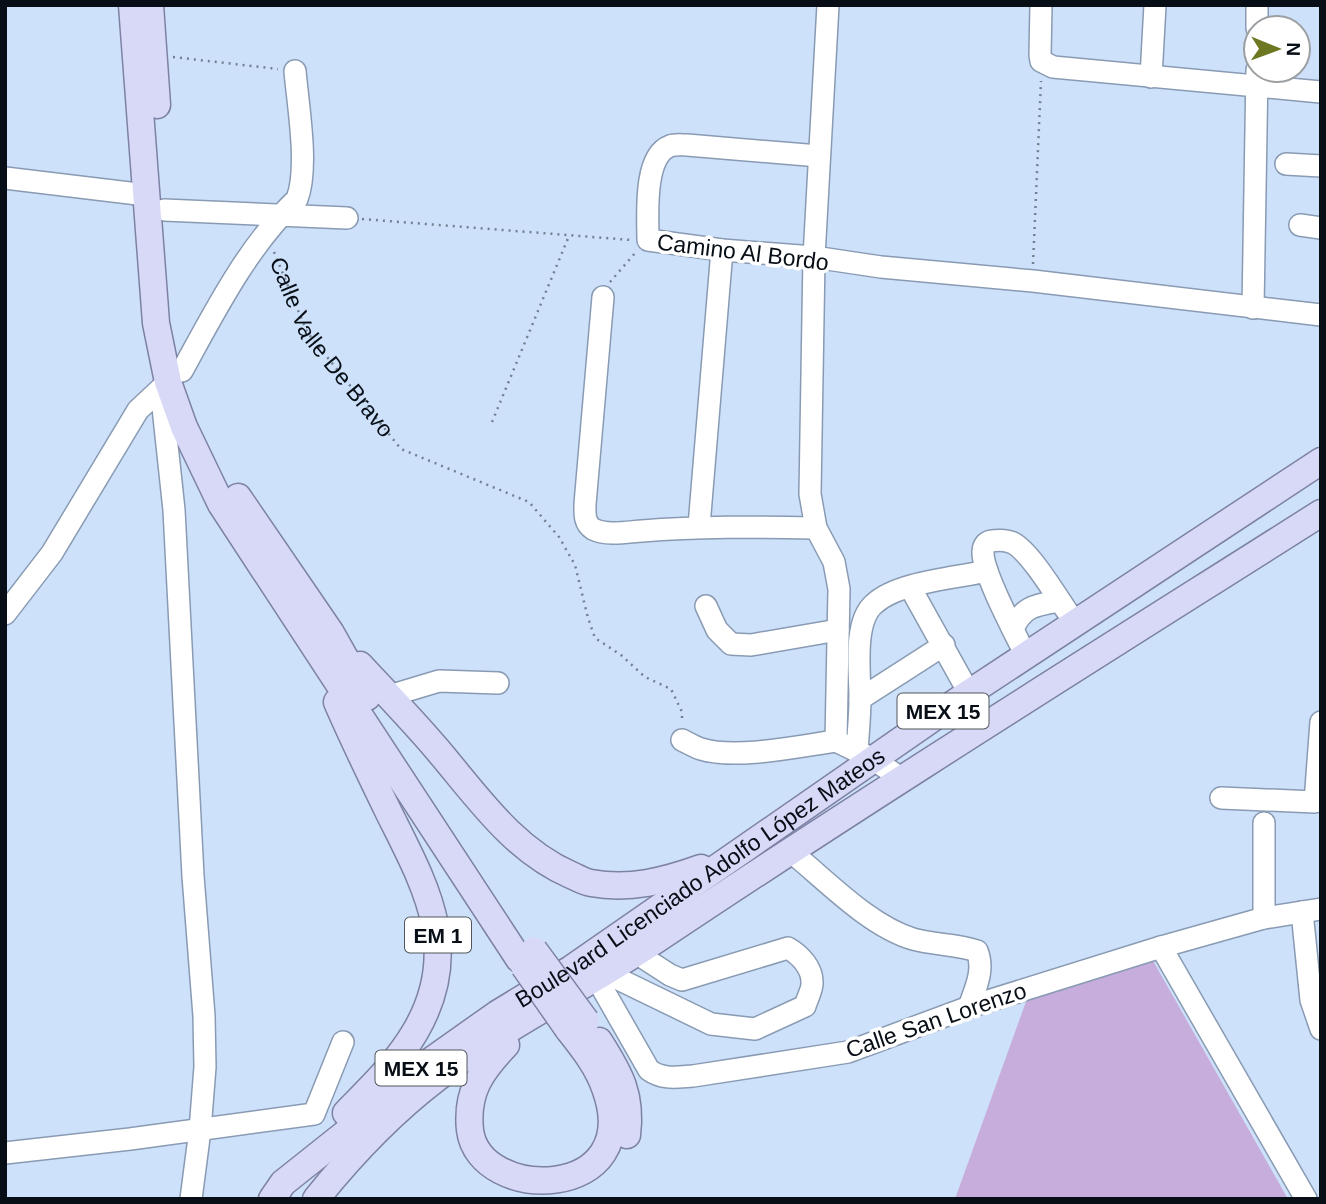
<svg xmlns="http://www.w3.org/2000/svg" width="1326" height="1204" font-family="Arial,sans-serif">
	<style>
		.green { fill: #c7addb }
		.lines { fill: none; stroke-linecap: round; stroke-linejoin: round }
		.minor-casing { stroke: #899bb3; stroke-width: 24 }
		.major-casing { stroke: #7d82a4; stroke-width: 29 }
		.path { stroke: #738092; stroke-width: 2.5; stroke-dasharray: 2 5; stroke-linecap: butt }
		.minor { stroke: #fff; stroke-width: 21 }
		.major { stroke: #d7d9f6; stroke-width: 26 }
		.major-bridge-casing { stroke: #7d82a4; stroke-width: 29; stroke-linecap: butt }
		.major-bridge { stroke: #d7d9f6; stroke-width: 26 }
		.labels { text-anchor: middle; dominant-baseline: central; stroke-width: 7; stroke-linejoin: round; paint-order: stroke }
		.shield { fill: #fff; stroke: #51565c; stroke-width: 2 }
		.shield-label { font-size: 21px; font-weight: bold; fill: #070e16 }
		.street-label { font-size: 23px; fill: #070e16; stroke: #fff }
	</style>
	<rect width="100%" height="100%" fill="#cee1fa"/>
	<path class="green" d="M1152,959L1288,1199H955L1028,996Z"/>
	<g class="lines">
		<g class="minor-casing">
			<g id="minor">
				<path d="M828,5L814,257L810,494L816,528L834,562L839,589L836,741L873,759L902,779"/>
				<path d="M1041,5L1040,55L1041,61L1053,67L1321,92"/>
				<path d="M1257,28V5"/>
				<path d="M1151,77L1155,5"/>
				<path d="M819,156L687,145C682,145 675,144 670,146C643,156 648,217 648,240L722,250L814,257L881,267L1033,281L1321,315"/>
				<path d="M1286,164L1321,166"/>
				<path d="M5,178L146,195"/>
				<path d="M164,210L347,218"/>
				<path d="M1300,225L1321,228"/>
				<path d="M603,297L585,504C585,514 584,523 593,529C607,536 627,532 642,531C700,526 757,527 816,528"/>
				<path d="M1253,308L1257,70"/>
				<path d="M182,371C215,311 247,247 297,199C309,168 298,106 295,71"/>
				<path d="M161,389L174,510L193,876L204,1016L205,1067L200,1130L191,1199"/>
				<path d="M699,526L722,250"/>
				<path d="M910,587L969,693"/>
				<path d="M706,606L717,630L731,644L751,645L838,630"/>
				<path d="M5,614L52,553L138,410L168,382"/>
				<path d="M1013,629C1023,606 1036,605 1059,601"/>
				<path d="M1026,656C1016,635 982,572 983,552C983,546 986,542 991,541C997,540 1007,540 1013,543C1032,553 1061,604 1075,623"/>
				<path d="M389,696L439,681L498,683"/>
				<path d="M860,699L944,645"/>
				<path d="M682,740C688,743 695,747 701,749C736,760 800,746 836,741"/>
				<path d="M857,752C858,734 860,716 860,698C860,673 853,622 874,604C897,582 956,578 987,571"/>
				<path d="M1221,798L1315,802L1321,722"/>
				<path d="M1264,823V918"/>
				<path d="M790,851C826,880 869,926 913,939C934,945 957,944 977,951C985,970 975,989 969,1007"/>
				<path d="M1302,912L1311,1000L1321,1029"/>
				<path d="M1161,947L1306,1199"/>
				<path d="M606,973L711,1024L755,1029L805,1006C807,999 812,990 812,984C813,968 800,955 788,948L682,980L670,975L636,953"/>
				<path d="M597,979L649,1070C663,1080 677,1077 693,1076L848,1052L969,1007L1161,947L1264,918L1321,909"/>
				<path d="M5,1153L130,1139L314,1114L343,1042"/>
			</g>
		</g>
		<g class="major-casing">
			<g id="major">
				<path d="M132,5L156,323L168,382L184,427L221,504L519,959"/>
				<path d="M150,5L157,105"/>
				<path d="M238,497L331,633L367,697"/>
				<path d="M360,665C386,693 412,720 436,748C477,796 512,849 571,875C578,878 584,882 591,883C630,890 665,881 701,868"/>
				<path d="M337,702C353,739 371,776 389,813C426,887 463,951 415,1032C397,1063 371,1087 346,1113"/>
				<path d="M599,1041C620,1074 632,1095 627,1135"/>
				<path d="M506,1045C481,1071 466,1092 470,1130C479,1204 647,1202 605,1088C597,1065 582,1047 568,1029"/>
				<path id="s2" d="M272,1199L283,1183L366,1117L422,1067L497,1014L571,969L969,693L1321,461"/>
				<path d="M316,1199C352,1154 391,1113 437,1078C504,1027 580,990 650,944C871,796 1097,655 1321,513"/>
			</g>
		</g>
		<g class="path">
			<path d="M173,57L278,69"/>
			<path d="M362,219L631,240"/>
			<path id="s1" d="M274,252L307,332L401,449L529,502L559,537L575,565L588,618L595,638L621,655L645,677L671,689L682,712V723"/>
			<path d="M1033,264L1041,81"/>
			<path d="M610,282L636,252"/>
			<path d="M492,422L569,236"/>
		</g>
		<use href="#minor" class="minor"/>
		<use href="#major" class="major"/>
		<g class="major-bridge-casing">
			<g id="major-bridge">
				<path d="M534,950L586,1021"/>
				<path d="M524,966L568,1029"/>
			</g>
		</g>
		<use href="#major-bridge" class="major-bridge"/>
	</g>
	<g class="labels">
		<g class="shield">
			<rect x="897.5" y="693.5" width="91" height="35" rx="5"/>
			<rect x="405" y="917.5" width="66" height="35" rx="5"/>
			<rect x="375.5" y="1050.5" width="91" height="35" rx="5"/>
		</g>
		<g class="shield-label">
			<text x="943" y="711">MEX 15</text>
			<text x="438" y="935">EM 1</text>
			<text x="421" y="1068">MEX 15</text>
		</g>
		<g class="street-label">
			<text transform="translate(743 252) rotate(7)">Camino Al Bordo</text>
			<text stroke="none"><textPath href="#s1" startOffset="112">Calle Valle De Bravo</textPath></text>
			<text stroke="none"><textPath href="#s2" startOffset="537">Boulevard Licenciado Adolfo López Mateos</textPath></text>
			<text transform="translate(936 1020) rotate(-19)">Calle San Lorenzo</text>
		</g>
	</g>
	<rect width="1326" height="1204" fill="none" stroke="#070e16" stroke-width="14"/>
	<g transform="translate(1277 49) rotate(91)"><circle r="33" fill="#ffffff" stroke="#9c9fa2" stroke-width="2"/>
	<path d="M0-5L12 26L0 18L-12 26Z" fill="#6e7722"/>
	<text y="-10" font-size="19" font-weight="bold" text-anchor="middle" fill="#070e16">N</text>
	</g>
</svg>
